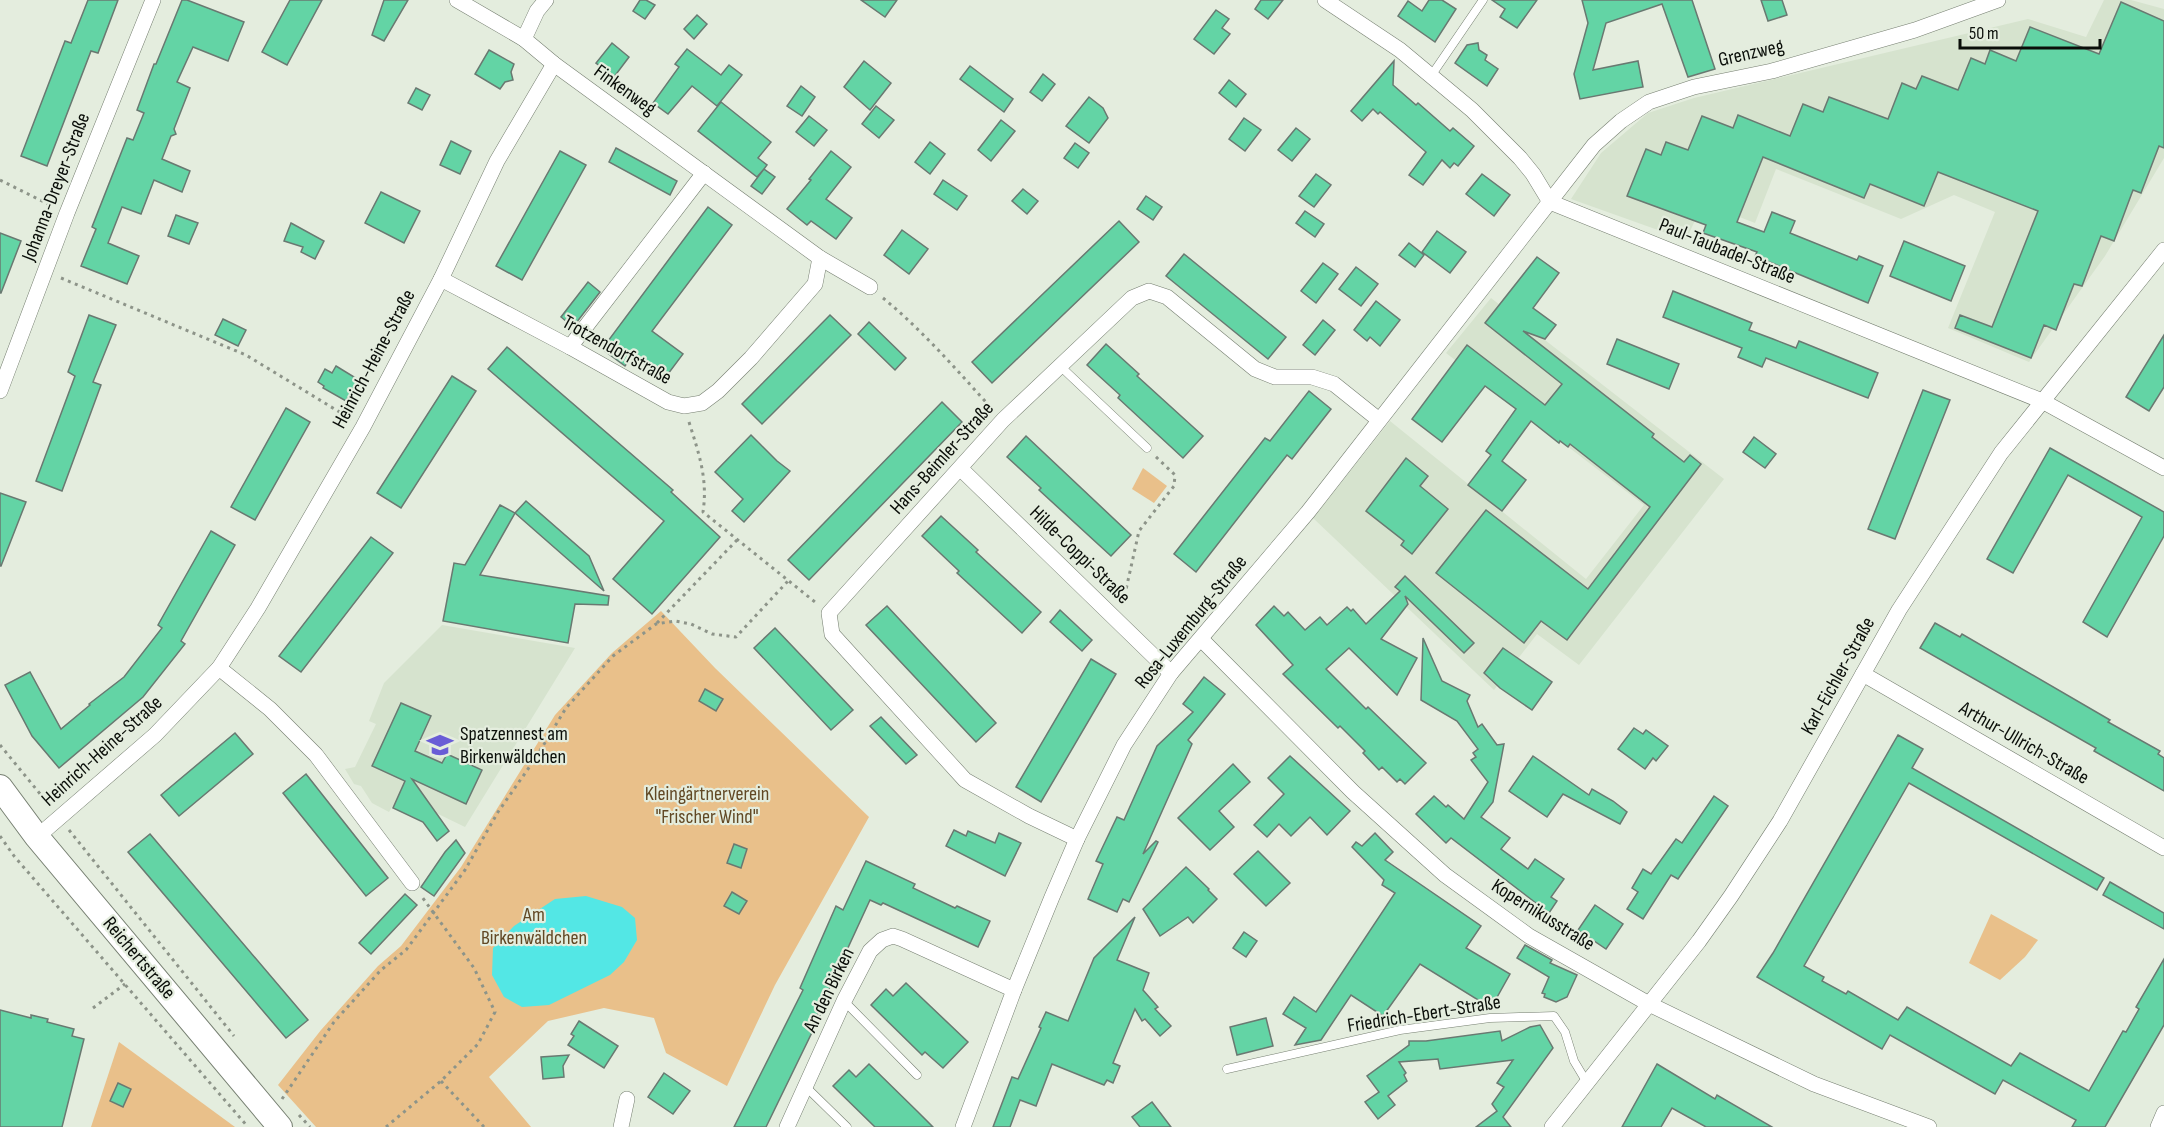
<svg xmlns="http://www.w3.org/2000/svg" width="2164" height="1127" font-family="'Sofia Sans Condensed',sans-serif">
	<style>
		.built { fill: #d6e3ce }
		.green { fill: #e9c08a }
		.water { fill: #53e7e5 }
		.building { fill: #63d4a5; stroke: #697971; stroke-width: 1.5 }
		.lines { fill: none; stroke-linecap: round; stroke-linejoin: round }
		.service-casing { stroke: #767f71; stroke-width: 9 }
		.minor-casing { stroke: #767f71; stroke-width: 16 }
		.primary-casing { stroke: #767f71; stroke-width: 26 }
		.path { stroke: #8d9489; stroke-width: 3; stroke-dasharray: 3 4.5; stroke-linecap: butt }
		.service { stroke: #fff; stroke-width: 8 }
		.minor { stroke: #fff; stroke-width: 15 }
		.primary { stroke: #fff; stroke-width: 24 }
		.labels { text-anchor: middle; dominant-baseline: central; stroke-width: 4.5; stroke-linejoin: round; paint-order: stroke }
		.street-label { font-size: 20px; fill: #0a0e09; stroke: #e4edde }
		.poi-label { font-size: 20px; fill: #0a0e09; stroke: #e4edde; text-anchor: start }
		.park-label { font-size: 20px; fill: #614824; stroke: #e4edde }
	</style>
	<rect width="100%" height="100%" fill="#e4edde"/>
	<g class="built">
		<path d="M2104,0H2131L2164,9V158L2105,256L2029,362L1948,328L1995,212L1954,195L1901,219L1776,169L1755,223L1703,203L1686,240L1571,199L1601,153L1648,113L1694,98L2028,19L2086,37Z"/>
		<path d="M1491,298L1724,479L1579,665L1537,634L1494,690L1313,518L1390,421L1586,579L1644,505L1446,353Z"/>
		<path d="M442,625L575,648L465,827L399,795L389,812L372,803L361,786L354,784L345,769L355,767L376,724L369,721L384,683Z"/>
	</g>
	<g class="green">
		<path d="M1143,468L1167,486L1154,503L1132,489Z"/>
		<path d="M661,611L715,668L869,817L775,985L727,1086L666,1053L654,1018L604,1008L548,1021L489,1077L531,1127H316L278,1085L321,1030L378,966L401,946L461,867L555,715L612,653Z"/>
		<path d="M1991,914L2038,940L2025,957L2000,980L1969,963Z"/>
		<path d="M119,1042L235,1127H91Z"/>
	</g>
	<path class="water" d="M586,896L622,907L635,918L637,940L624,962L610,975L549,1005L522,1007L504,997L492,975L493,948L514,926L555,899Z"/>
	<g class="building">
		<path d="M88,0H118L98,53L91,51L47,166L21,156L65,41L71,43Z"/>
		<path d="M182,0H187L244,22L228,61L193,47L177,82L190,88L174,129L176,134L171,136L162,159L190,171L182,192L154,180L141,214L122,207L108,243L139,256L127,284L81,266L96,229L92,227L127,138L133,140L144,113L137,110L154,64H156Z"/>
		<path d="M290,0H322L287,65L262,52Z"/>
		<path d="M384,0H408L384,41L372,35Z"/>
		<path d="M640,0H646L655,5L645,19L633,11Z"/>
		<path d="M861,0H897L885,17Z"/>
		<path d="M1261,0H1283L1268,19L1255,9Z"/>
		<path d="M1429,0H1442L1456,9L1435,42L1398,16L1408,1L1422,11Z"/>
		<path d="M1492,0H1537L1517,28L1500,17L1505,9Z"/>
		<path d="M1582,0H1692L1715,69L1688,77L1662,4L1606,23L1593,70L1638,61L1643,87L1580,99L1574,74L1588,23Z"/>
		<path d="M1761,0H1782L1787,15L1768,21Z"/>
		<path d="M2121,2L2164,21V148L2159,146L2141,193L2133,190L2114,241L2101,236L2082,286L2074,284L2056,330L2044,325L2031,358L1955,328L1960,315L1992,327L2038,211L1938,172L1924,206L1870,184L1864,198L1763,157L1737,222L1764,232L1772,212L1795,221L1790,233L1857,260L1859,256L1883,266L1868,303L1755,256L1757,252L1703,233L1706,225L1627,196L1646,149L1661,155L1666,142L1688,150L1702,116L1733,128L1738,115L1790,136L1803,104L1823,112L1829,97L1888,119L1902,83L1916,89L1922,76L1958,90L1971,58L1985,64L1990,50L2016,61L2030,27L2099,54Z"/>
		<path d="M1216,10L1229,19L1222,28L1230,34L1214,54L1194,39Z"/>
		<path d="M697,15L707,24L694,39L684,29Z"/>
		<path d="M612,43L629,57L614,77L596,63Z"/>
		<path d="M1478,43L1479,50L1487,55L1485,60L1498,69L1487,86L1455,63L1467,45Z"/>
		<path d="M687,49L721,75L729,65L742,75L717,106L692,86L668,114L653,103L679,67L675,64Z"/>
		<path d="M489,50L514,64L511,72L513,80L505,82L500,89L475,74Z"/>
		<path d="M864,61L891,83L870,110L844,87Z"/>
		<path d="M1394,61L1393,85L1416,105L1418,103L1450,131L1453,128L1474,146L1458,166L1454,163L1450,168L1442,160L1423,185L1409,175L1426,152L1380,112L1378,114L1373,109L1362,121L1351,111Z"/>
		<path d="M970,66L1013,99L1004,112L960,79Z"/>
		<path d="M1043,74L1055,84L1042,101L1030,92Z"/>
		<path d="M1229,80L1246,94L1236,107L1219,93Z"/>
		<path d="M801,86L815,97L802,116L787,106Z"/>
		<path d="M416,88L430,95L422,110L408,103Z"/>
		<path d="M1089,97L1103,108L1108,118L1089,143L1066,126Z"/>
		<path d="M721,102L771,142L758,158L767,165L764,169L775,177L762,194L751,186L764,169L757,177L698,131Z"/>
		<path d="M876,106L894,120L879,138L862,124Z"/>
		<path d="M809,116L827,130L814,146L796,132Z"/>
		<path d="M1244,118L1261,130L1245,151L1229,139Z"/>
		<path d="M1001,120L1015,131L991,161L978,150Z"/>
		<path d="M1296,128L1310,139L1292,161L1278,150Z"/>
		<path d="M451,141L471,151L460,174L440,165Z"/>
		<path d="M930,142L945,154L930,174L915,162Z"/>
		<path d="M1075,143L1089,153L1078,168L1064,158Z"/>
		<path d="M616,148L677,181L670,195L609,162Z"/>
		<path d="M560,151L586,165L522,280L496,266Z"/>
		<path d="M831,151L851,167L826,199L852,218L836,239L811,221L807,225L787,209L811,180L809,179Z"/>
		<path d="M1316,174L1331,185L1314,207L1299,196Z"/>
		<path d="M1482,174L1510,195L1494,216L1466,194Z"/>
		<path d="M943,180L967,196L957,210L934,194Z"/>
		<path d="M1023,189L1038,201L1027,214L1012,201Z"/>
		<path d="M381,192L420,211L404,243L365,223Z"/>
		<path d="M1146,196L1162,207L1153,220L1137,209Z"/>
		<path d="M708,207L732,225L652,331L683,354L662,382L630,359L625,366L602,349Z"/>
		<path d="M1305,211L1324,224L1315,237L1296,223Z"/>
		<path d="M176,215L198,223L189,244L168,236Z"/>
		<path d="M1119,221L1139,242L992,383L972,362Z"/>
		<path d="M291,223L324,241L315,259L301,252L303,247L284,241Z"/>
		<path d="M902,230L928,249L909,274L884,255Z"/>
		<path d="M1437,231L1466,252L1450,273L1422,252Z"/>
		<path d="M0,233L21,241L1,293H0Z"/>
		<path d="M1904,241L1965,266L1951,301L1890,276Z"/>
		<path d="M1409,243L1424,255L1415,267L1399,255Z"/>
		<path d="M1184,254L1286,337L1268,359L1166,276Z"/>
		<path d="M1537,257L1559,273L1533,308L1556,325L1545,339L1523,331L1654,434L1652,437L1684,462L1690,455L1701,464L1567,640L1541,621L1524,643L1436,573L1486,510L1588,589L1650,507L1570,444L1568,447L1560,441L1559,443L1531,421L1502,461L1526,480L1502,511L1468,485L1491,455L1486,451L1516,409L1485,386L1442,442L1412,419L1467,345L1545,405L1562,384L1485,323Z"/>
		<path d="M1323,263L1338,274L1316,303L1301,291Z"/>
		<path d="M1356,267L1378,284L1361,306L1339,289Z"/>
		<path d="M588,282L600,292L573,327L561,317Z"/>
		<path d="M1673,291L1752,323L1749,330L1773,339L1796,348L1799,341L1878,373L1868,398L1766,358L1762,367L1738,357L1742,348L1663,317Z"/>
		<path d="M1376,301L1400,320L1380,346L1370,337L1367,341L1354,330Z"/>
		<path d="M89,315L116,325L93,382L101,385L62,491L36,481L75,376L68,372Z"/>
		<path d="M830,315L851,335L762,424L742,404Z"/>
		<path d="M223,319L246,330L238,346L215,335Z"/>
		<path d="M1323,320L1335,330L1315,355L1303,345Z"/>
		<path d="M869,322L906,358L895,370L858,334Z"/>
		<path d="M2164,335V387L2149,411L2126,397Z"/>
		<path d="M1617,339L1679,364L1669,389L1607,364Z"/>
		<path d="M1106,344L1139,374L1137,376L1203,436L1183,458L1118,398L1120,395L1087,365Z"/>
		<path d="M507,347L673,490L671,492L720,537L652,614L613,579L664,521L488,369Z"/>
		<path d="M336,366L359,380L346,401L323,388L324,386L318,382L325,369L332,373Z"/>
		<path d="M452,376L476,391L401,508L377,493Z"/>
		<path d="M1923,390L1950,400L1895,539L1868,529Z"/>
		<path d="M1309,391L1331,409L1292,459L1287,455L1196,572L1174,554L1265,438L1270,441Z"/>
		<path d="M942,402L962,422L809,580L788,560Z"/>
		<path d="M286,408L310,422L255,520L231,507Z"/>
		<path d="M751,435L777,461L790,471L744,522L732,511L743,499L715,472Z"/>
		<path d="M1026,436L1131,535L1111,556L1039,490L1041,488L1007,457Z"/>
		<path d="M1754,437L1776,454L1765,468L1743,452Z"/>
		<path d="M2050,448L2164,512V536L2107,637L2083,622L2142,517L2068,475L2013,573L1987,559Z"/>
		<path d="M1406,458L1428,476L1420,486L1448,509L1412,554L1401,545L1404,541L1366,511Z"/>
		<path d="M0,493L26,502L1,566H0Z"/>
		<path d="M526,501L589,556L604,591L515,513Z"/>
		<path d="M500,505L515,513L480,575L609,596L608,605L575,604L568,643L443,621L454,563L465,565Z"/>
		<path d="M941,516L978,550L976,552L1041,612L1022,633L957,573L959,571L922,536Z"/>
		<path d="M211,531L235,545L181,641L185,644L143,697L59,768L32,736L5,685L30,672L61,729L90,705L89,704L124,677L162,628L158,625Z"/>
		<path d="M371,537L393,553L301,672L279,656Z"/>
		<path d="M1405,576L1474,643L1464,653L1405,596L1408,604L1381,639L1417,658L1397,695L1349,648L1326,669L1366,709L1368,707L1426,763L1405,784L1400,779L1397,782L1382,767L1379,770L1363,753L1365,751L1340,726L1338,728L1283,674L1293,665L1256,625L1274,606L1284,616L1288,612L1305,630L1320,617L1327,625L1347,607L1351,611L1353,609L1366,624L1400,591L1395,587Z"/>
		<path d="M887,606L996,723L976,742L866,625Z"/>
		<path d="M1060,610L1092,640L1082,651L1050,622Z"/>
		<path d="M1935,623L1960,637L1962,634L2110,720L2108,722L2160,751L2158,754L2164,758V791L2094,751L2096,748L1920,648Z"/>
		<path d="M775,628L853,710L831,730L754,648Z"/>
		<path d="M1423,638L1442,681L1470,695L1467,701L1478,727L1482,724L1497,745L1504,744L1493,802L1481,817L1510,838L1501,849L1528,869L1535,859L1564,879L1551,897L1557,901L1549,913L1451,838L1446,843L1416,814L1434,796L1446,807L1448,805L1464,819L1488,782L1471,760L1476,757L1473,753L1478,749L1457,721L1421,700Z"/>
		<path d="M1503,648L1552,682L1532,710L1500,688L1484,673Z"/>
		<path d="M1091,659L1116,674L1041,802L1016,787Z"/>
		<path d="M1204,677L1225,694L1188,740L1192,744L1143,854L1156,841L1158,842L1129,902L1123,899L1117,912L1088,899L1103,864L1096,861L1117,817L1124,820L1157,746L1193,712L1183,704Z"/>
		<path d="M705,689L723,699L716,711L699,701Z"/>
		<path d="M401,703L431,716L415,751L442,763L447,754L482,770L466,804L412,779L449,831L437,841L423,822L393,808L405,781L372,766Z"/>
		<path d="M881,717L917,755L906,764L870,726Z"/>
		<path d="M1634,728L1643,734L1646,730L1668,746L1656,761L1653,758L1645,769L1618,749Z"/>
		<path d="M235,733L253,754L179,816L161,795Z"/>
		<path d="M1898,735L1923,749L1912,768L2104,878L2097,890L1909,783L1804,966L1824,977L1822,981L1846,994L1848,991L1898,1020L1907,1007L2011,1066L2020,1053L2089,1091L2123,1031L2126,1032L2139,1009L2136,1007L2164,959V1025L2105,1127H2072L2076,1120L2003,1080L1995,1094L1890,1035L1882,1049L1757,977L1773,953Z"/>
		<path d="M1290,756L1350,811L1327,835L1310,817L1291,836L1279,824L1267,837L1254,825L1284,794L1268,778Z"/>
		<path d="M1533,756L1589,795L1592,789L1613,801L1627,812L1620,824L1563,794L1547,817L1509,791Z"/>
		<path d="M1233,764L1250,782L1219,811L1234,827L1210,850L1178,818Z"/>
		<path d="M306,774L388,878L366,896L283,793Z"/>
		<path d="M1714,796L1728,806L1678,879L1671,875L1643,919L1627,909L1638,892L1632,888L1643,869L1651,874L1676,839L1682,843Z"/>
		<path d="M954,830L966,836L968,831L995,843L999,833L1021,843L1005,876L946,846Z"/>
		<path d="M1375,833L1393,852L1385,860L1481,926L1466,948L1510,974L1491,1008L1420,964L1383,1016L1351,995L1321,1040L1295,1045L1306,1028L1283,1014L1294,997L1316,1012L1395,893L1382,885L1384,880L1352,847L1356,842L1362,846Z"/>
		<path d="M150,834L308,1020L286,1038L128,852Z"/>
		<path d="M456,840L465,853L434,896L421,887L445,852Z"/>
		<path d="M734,844L747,849L741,868L727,863Z"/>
		<path d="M1258,851L1290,883L1266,906L1234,874Z"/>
		<path d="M866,861L915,884L913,888L955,908L957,906L990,921L978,947L883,903L881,905L870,900L817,1015L820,1016L766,1127H734L803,990L800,988L836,906L843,910Z"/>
		<path d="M1186,867L1209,889L1208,890L1217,899L1193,923L1188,917L1160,936L1143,909Z"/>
		<path d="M2110,882L2164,913V929L2103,895Z"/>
		<path d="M732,892L747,901L739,914L724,906Z"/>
		<path d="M405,894L417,905L371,954L359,943Z"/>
		<path d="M1595,905L1623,924L1606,949L1578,930Z"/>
		<path d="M1135,917L1117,960L1149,973L1143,990L1158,1007L1155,1009L1171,1026L1160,1036L1145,1019L1142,1021L1135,1009L1113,1063L1120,1066L1113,1083L1107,1080L1104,1085L1052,1064L1036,1106L1020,1100L1010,1127H993L1012,1077L1018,1079L1041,1028L1039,1027L1046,1012L1068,1021L1094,958Z"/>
		<path d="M1244,932L1257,941L1246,957L1233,948Z"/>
		<path d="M1525,945L1552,960L1550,963L1577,975L1567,997L1556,1002L1544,997L1545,994L1542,993L1549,977L1517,958Z"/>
		<path d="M906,983L968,1042L943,1068L925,1052L922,1055L871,1005L886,989L893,996Z"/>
		<path d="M0,1010L31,1018V1015L48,1019L47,1022L74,1029L72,1036L84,1039L62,1127H0Z"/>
		<path d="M1266,1018L1273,1046L1237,1055L1230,1027Z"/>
		<path d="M579,1021L618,1046L604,1068L568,1045L574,1036L571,1034Z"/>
		<path d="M1540,1025L1553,1048L1503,1117L1511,1127H1476L1497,1111L1492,1104L1504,1087L1497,1083L1513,1060L1440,1069L1438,1059L1399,1062L1406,1073L1404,1075L1407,1081L1388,1096L1395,1105L1378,1119L1365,1102L1379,1092L1367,1076L1409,1045V1041H1426L1500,1031L1502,1041L1530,1027Z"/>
		<path d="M569,1055L563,1066L564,1077L543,1079L541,1057Z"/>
		<path d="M869,1064L918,1112L933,1127H875L833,1086L849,1070L856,1077Z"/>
		<path d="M1657,1064L1715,1099L1717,1095L1772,1127H1706L1672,1108L1661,1127H1622Z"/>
		<path d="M664,1073L690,1091L673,1114L648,1097Z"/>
		<path d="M118,1083L131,1089L123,1107L110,1101Z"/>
		<path d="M1152,1102L1171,1127H1140L1132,1117Z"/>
	</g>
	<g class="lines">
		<g class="service-casing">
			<g id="service">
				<path d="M1431,76L1483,0"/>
				<path d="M1060,366L1147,448"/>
				<path d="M844,1001L917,1075"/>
				<path d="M1227,1069L1400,1030L1490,1018L1554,1016L1565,1032L1574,1061L1586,1081"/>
				<path d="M806,1087L847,1127"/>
			</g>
		</g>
		<g class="minor-casing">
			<g id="minor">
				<path d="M457,0L524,39L554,64L820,258L870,287"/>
				<path d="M1325,0L1400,50L1472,110L1520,158L1533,174L1550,202L2042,401L2164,468"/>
				<path d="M524,39L537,11L546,0"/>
				<path d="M441,279L570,347L668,402L684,406L702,403L718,391L751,358L815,284L820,258"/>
				<path d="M570,347L704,173"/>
				<path d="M0,391L67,213L153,0"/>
				<path d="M961,469L1171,673"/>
				<path d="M1201,639L1353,792L1445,875L1529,936L1649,1004L1814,1084L1929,1127"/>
				<path d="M219,668L270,709L316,755L412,883"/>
				<path d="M1863,674L2164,848"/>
				<path d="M37,837L155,735L219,668L258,608L363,427L441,279L497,161L554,64"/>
				<path d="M1077,839L1029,816L965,780L832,634L829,613L1003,420L1132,298L1149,291L1167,297L1255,369L1275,377H1312L1334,384L1379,420"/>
				<path d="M621,1127L627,1099"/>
				<path d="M787,1127L844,1001L870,951L882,940L893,936L902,939L1014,990"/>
				<path d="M963,1127L1014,990L1052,897L1077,839L1124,745L1171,673L1308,512L1594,145L1621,121L1649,102L1694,87L1772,71L1915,30L1998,0"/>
				<path d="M1552,1127L1699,941L1731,896L1780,821L1899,610L2001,453L2164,250"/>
				<path d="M2158,1127L2164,1113"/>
			</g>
		</g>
		<g class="primary-casing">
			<path id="primary" d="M0,787L37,837L280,1127"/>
		</g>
		<g class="path">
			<path d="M0,180L52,206"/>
			<path d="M61,278L246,355L351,419"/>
			<path d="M883,298C923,331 957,370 992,409"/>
			<path d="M689,422C699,454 708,479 703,512L815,602"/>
			<path d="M1123,603L1139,531L1174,486L1175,475L1155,456"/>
			<path d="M657,623L737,540"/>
			<path d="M0,745L50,806"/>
			<path d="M69,830L234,1036"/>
			<path d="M0,836L14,856L248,1127"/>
			<path d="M93,1008L125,984"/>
			<path d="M441,1081L484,1127"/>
			<path d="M282,1099L334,1022L381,970L406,950L465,870L498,812L535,759L566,708L613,656L656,624L675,621L691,624L712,634L736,637L788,581"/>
			<path d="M299,1115L310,1127"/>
			<path d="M386,1127L441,1081L478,1044L495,1012L474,968L422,897"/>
		</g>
		<use href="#service" class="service"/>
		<use href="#minor" class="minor"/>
		<use href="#primary" class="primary"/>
	</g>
	<defs>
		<g id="school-bare" transform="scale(2.07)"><path d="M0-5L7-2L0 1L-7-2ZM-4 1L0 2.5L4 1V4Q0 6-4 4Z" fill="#695dd6" stroke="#e4edde" stroke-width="2.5" paint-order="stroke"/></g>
	</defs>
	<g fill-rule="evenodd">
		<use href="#school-bare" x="440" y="745"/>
	</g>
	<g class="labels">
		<g class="street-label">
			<text transform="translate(1751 53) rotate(-13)">Grenzweg</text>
			<text transform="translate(625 90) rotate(36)">Finkenweg</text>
			<text transform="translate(56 187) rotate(-69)">Johanna-Dreyer-Straße</text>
			<text transform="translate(1727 251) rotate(22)">Paul-Taubadel-Straße</text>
			<text transform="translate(617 350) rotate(29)">Trotzendorfstraße</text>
			<text transform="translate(374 359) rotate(-62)">Heinrich-Heine-Straße</text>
			<text transform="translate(942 458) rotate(-48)">Hans-Beimler-Straße</text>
			<text transform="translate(1080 555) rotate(44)">Hilde-Coppi-Straße</text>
			<text transform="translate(1191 622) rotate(-51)">Rosa-Luxemburg-Straße</text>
			<text transform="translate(1838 676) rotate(-61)">Karl-Eichler-Straße</text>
			<text transform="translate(2024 743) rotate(30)">Arthur-Ullrich-Straße</text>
			<text transform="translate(102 751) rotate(-42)">Heinrich-Heine-Straße</text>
			<text transform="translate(1543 915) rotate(32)">Kopernikusstraße</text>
			<text transform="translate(139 958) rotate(50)">Reichertstraße</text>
			<text transform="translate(829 990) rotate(-64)">An den Birken</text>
			<text transform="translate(1424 1014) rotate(-9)">Friedrich-Ebert-Straße</text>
		</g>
		<g class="poi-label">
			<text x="460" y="734">Spatzennest am<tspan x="460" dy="23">Birkenwäldchen</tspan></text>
		</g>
		<g class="park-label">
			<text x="707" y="794">Kleingärtnerverein<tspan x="707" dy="23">"Frischer Wind"</tspan></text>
			<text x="534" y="915">Am<tspan x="534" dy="23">Birkenwäldchen</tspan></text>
		</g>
	</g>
	<path d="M1960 39v9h140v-9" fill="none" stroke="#0a0e09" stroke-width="3"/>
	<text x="1969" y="39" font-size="18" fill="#0a0e09" stroke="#e4edde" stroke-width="4.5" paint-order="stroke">50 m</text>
</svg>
